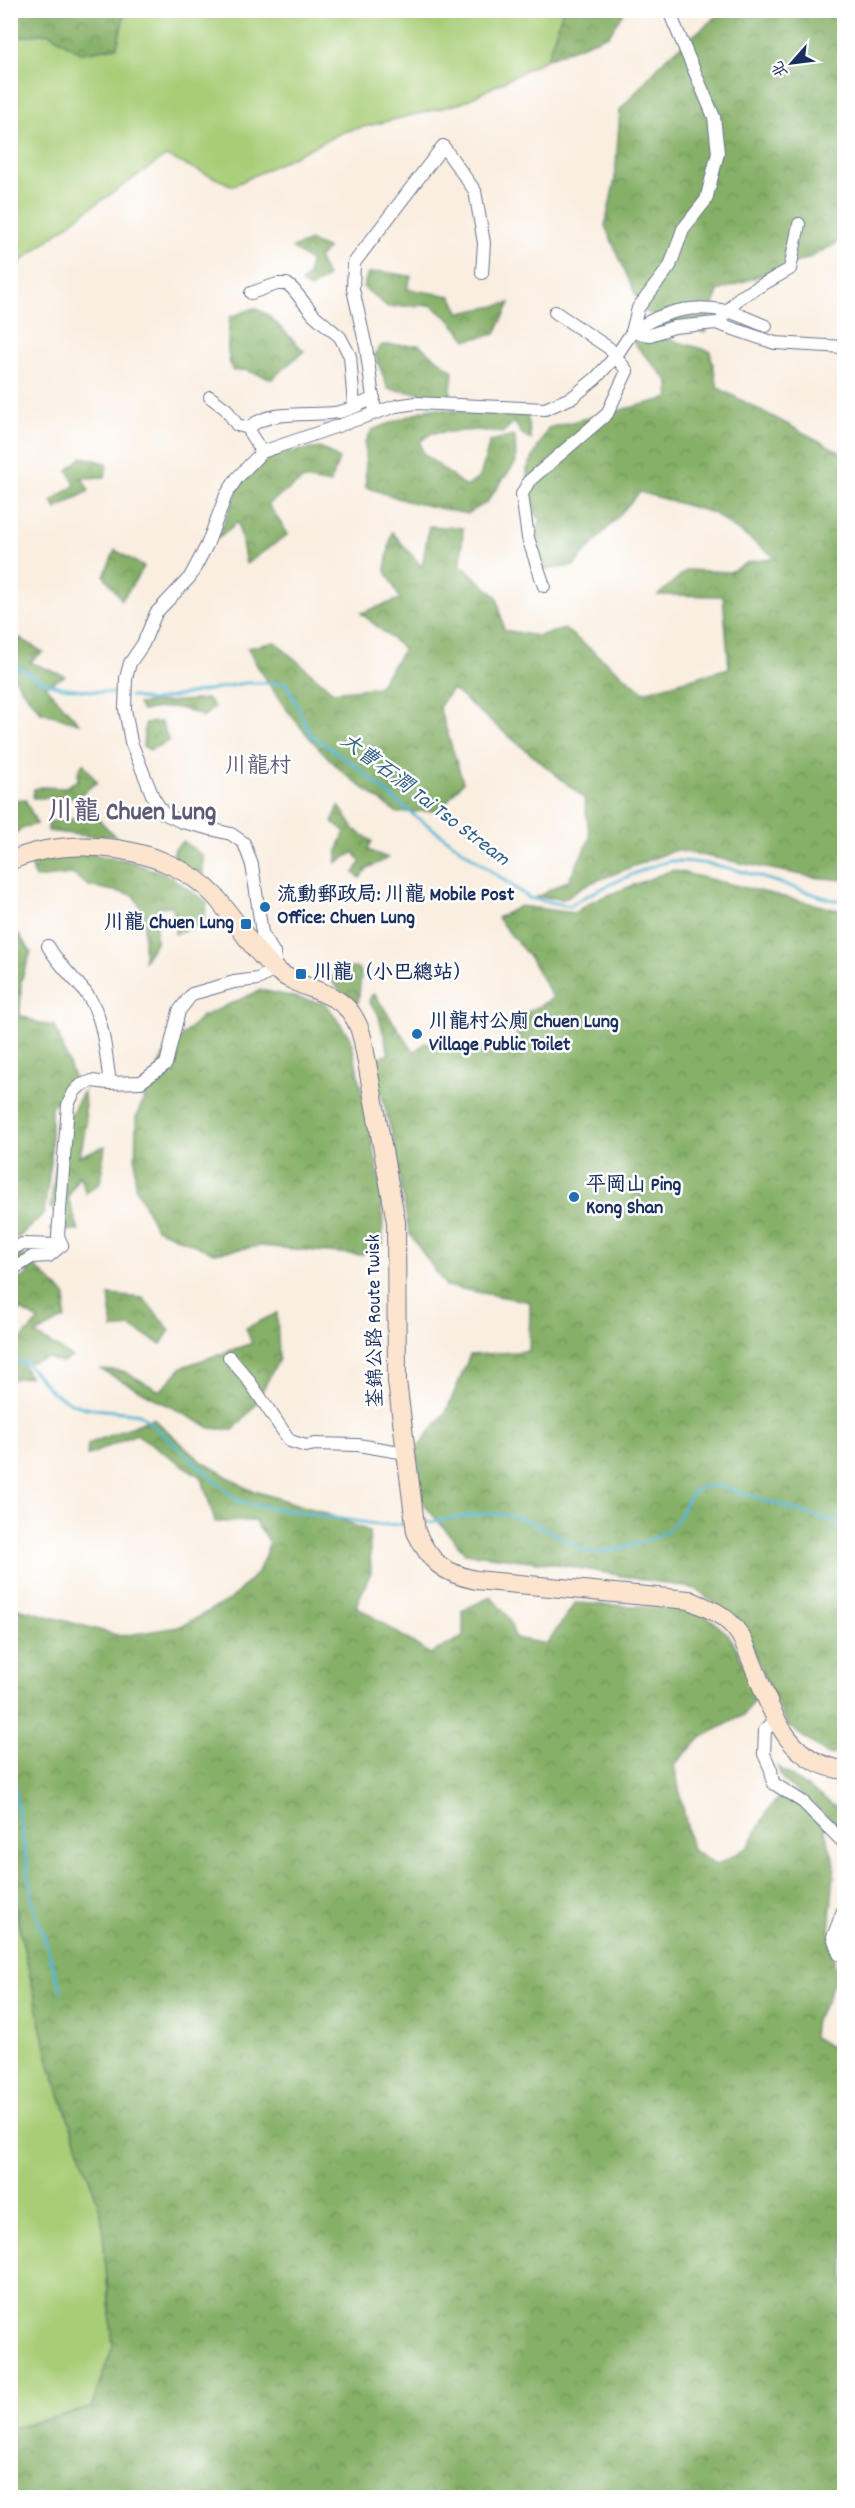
<svg xmlns="http://www.w3.org/2000/svg" width="855" height="2508" font-family="Dekko,'LXGW WenKai TC',sans-serif">
	<style>
		.green { fill: #a8cd77; stroke: #627e6a; stroke-width: 1.5 }
		.forest { fill: url(#forest-crowns); stroke: #507063; stroke-width: 1.5 }
		.lines { fill: none; stroke-linecap: round; stroke-linejoin: round }
		.stream { stroke: #56b6d4; stroke-width: 3 }
		.street-casing { stroke: #69728c; stroke-width: 14 }
		.secondary-casing { stroke: #69728c; stroke-width: 20 }
		.street { stroke: #fff; stroke-width: 12 }
		.secondary { stroke: #fce5cf; stroke-width: 18 }
		.poi-dot { fill: #1f6fb2; stroke: #fff; stroke-width: 2 }
		.labels { text-anchor: middle; dominant-baseline: central; stroke-width: 5; stroke-linejoin: round; paint-order: stroke }
		.poi-label { font-size: 20px; font-weight: bold; fill: #1b2f5e; stroke: #fff; text-anchor: start }
		.street-label { font-size: 20px; fill: #1b2f5e; stroke: #fff }
		.water-label { font-size: 21px; font-style: italic; fill: #305e87; stroke: #fff }
		.quarter-label { font-size: 22px; fill: #5f5a75; stroke: #fff }
		.district-label { font-size: 26px; font-weight: bold; fill: #5f5a75; stroke: #fff }
	</style>
	<defs>
		<pattern id="forest-crowns" width="20" height="18" patternUnits="userSpaceOnUse" patternTransform="scale(1.5)"><rect width="20" height="18" fill="#86b068"/><path d="M2 6a3 3 0 1 1 6 0M12 15a3 3 0 1 1 6 0" fill="none" stroke="#6d9059"/></pattern>
	</defs>
	<rect width="100%" height="100%" fill="#fff"/>
	<filter id="ink" filterUnits="userSpaceOnUse"><feTurbulence type="fractalNoise" baseFrequency=".0167" numOctaves="2"/><feDisplacementMap in="SourceGraphic" scale="12" xChannelSelector="R" yChannelSelector="G"/><feConvolveMatrix kernelMatrix="1 2 1 2 8 2 1 2 1" color-interpolation-filters="sRGB"/></filter>
	<filter id="wash" filterUnits="userSpaceOnUse"><feTurbulence type="fractalNoise" baseFrequency=".008" numOctaves="4" result="noise"/><feDisplacementMap in="SourceGraphic" scale="24" xChannelSelector="R" yChannelSelector="G"/><feGaussianBlur stdDeviation="1.35" result="paint"/><feColorMatrix in="noise" values="0 0 0 0 0 0 0 0 0 0 0 0 0 0 0 0 0 1.4 0 .05"/><feComposite in="paint" operator="in"/></filter>
	<g filter="url(#wash)">
		<rect width="100%" height="100%" fill="#f9eee0"/>
		<g class="green">
			<path d="M125,11H563L547,59L462,103L343,132L233,186L166,156L86,211L11,269V38L49,33L81,53L116,47Z"/>
			<path d="M10,1888L50,2065L101,2212L113,2346L91,2408L11,2428Z"/>
		</g>
		<g class="forest">
			<path d="M10,11L11,10L125,11L117,47L81,53L49,33L11,38Z"/>
			<path d="M563,11V10L625,11L609,35L547,59Z"/>
			<path d="M723,11H844V239L811,257L718,291L705,333L643,311L605,226L615,179L620,110L665,59Z"/>
			<path d="M310,241L328,249L318,258L327,277L310,289L301,283L308,276L310,261L292,248Z"/>
			<path d="M384,272L411,276L407,289L451,296L460,313L510,303L495,334L467,340L450,320L431,305L388,307L363,287L368,273Z"/>
			<path d="M254,308L267,314L304,351L272,379L245,370L233,371C225,354 228,335 230,317Z"/>
			<path d="M661,337L710,351L718,388L844,454V880L812,877L675,850L583,886L564,899L537,897L569,880L590,838L584,798L452,689L439,707L463,782L440,810L397,813C379,799 359,786 342,771C304,736 272,693 247,648L275,642L333,692L378,687L404,649L361,613L400,599L385,569L392,532L422,567L429,526L463,528L461,565L497,597L504,630L537,636L565,629L644,692L729,668L723,596L658,595L687,570L730,572L749,562L776,558L713,513L640,492L573,566L535,571L528,543L541,520L529,506L527,469L548,428L669,398V382L632,341Z"/>
			<path d="M382,345H419L453,371L450,397L388,389L375,354Z"/>
			<path d="M430,408L487,414L527,412L531,440L522,434L514,422L502,433L479,430L432,433L420,442L423,453L466,487L480,477L490,441L515,436L516,462L486,503L467,514L406,501L366,487L365,443L372,430Z"/>
			<path d="M322,448L339,459L330,484L304,479L268,504L288,534L246,564L238,522L218,538C224,523 240,478 251,470C271,453 297,450 322,448Z"/>
			<path d="M82,457L107,463L105,477L82,478L89,491L56,509L52,501L75,485L68,470Z"/>
			<path d="M115,550L144,567L122,600L104,576Z"/>
			<path d="M10,632L43,652L30,662L65,676L45,686L79,723L41,712L21,688L11,671Z"/>
			<path d="M208,699L214,707L203,717C178,704 168,706 142,711L138,704Z"/>
			<path d="M161,722L169,741L150,750L143,746L145,723Z"/>
			<path d="M83,763L97,782L77,797L33,798L34,789L42,787L64,788L78,780V772Z"/>
			<path d="M25,799L37,824L25,827L11,836V800Z"/>
			<path d="M339,806L354,829L372,841L368,850L388,858L368,868L360,878L354,873L361,862L354,852L336,863L339,846L345,831L332,822Z"/>
			<path d="M76,818L98,819L115,836H88L48,831V822Z"/>
			<path d="M183,841L203,856V874L173,859L174,850Z"/>
			<path d="M84,853L125,860L166,874L207,902L204,923L175,934L173,906L156,907V942L144,961V915L134,895L89,886L72,874L35,878L30,861Z"/>
			<path d="M672,870L834,909H844V1677L840,1712L844,1718V1752L828,1755L786,1724L740,1622L696,1589L556,1564L465,1553L422,1502L417,1448L446,1412L470,1355L529,1351L530,1302L446,1286L409,1233L393,1138L372,1059L389,1054L378,1013L369,1002L371,996L374,994L414,1052L425,1043L494,1054L521,1046L512,1021L553,998L531,959L497,918L520,906L574,913L593,901Z"/>
			<path d="M10,922L31,952L21,981L20,1015L41,1024L55,1026L75,1080L51,1108V1162L44,1213L19,1237L11,1239Z"/>
			<path d="M358,968L361,976L358,1003L347,997L331,981L337,969Z"/>
			<path d="M261,990L326,1004L351,1039L382,1190L383,1245L361,1255L261,1246L214,1253L156,1229L135,1186L136,1117L163,1056L201,1017Z"/>
			<path d="M84,1091L86,1125L80,1156L105,1146L100,1183L86,1193L79,1175L68,1198L79,1230H50L69,1220L50,1208L61,1131Z"/>
			<path d="M23,1255L66,1296L65,1318L35,1334L72,1357L62,1363L48,1358L23,1364L29,1377L12,1379L11,1383V1350L39,1320L17,1308L11,1309V1284L30,1273L11,1265V1258Z"/>
			<path d="M109,1295L143,1298L170,1330L161,1344L130,1327L113,1329Z"/>
			<path d="M277,1313L279,1359L253,1408L233,1430L210,1428L100,1369L123,1371L160,1391L182,1367L252,1343L246,1328Z"/>
			<path d="M153,1418L201,1461L248,1489L322,1512L369,1531L371,1572L356,1606L430,1654L463,1637V1610L491,1597L509,1618L515,1638L547,1644L575,1603L687,1609L706,1616L727,1633L737,1649L757,1697L744,1715L702,1737L674,1765L692,1850L717,1865L748,1847L768,1810L784,1792L823,1825L835,1864L829,1930L836,1973L827,2001L815,2019L813,2037L844,2054V2497H11V2428L91,2408L113,2346L101,2212L50,2065L11,1888L10,1604L14,1607L121,1636L179,1627L230,1600L258,1572L270,1543L254,1521L215,1522L202,1478L136,1434L87,1456L88,1444Z"/>
			<path d="M777,1766L844,1813V1830L783,1780Z"/>
		</g>
		<g class="lines">
			<g class="stream">
				<path d="M10,660C18,666 25,673 34,677C58,692 96,689 123,695"/>
				<path d="M130,696L151,701L245,683H286L311,735L353,764L411,813L529,898L569,906C584,896 657,861 673,861C727,861 782,885 833,900H844"/>
				<path d="M10,1362L19,1361L26,1363L52,1392L73,1404L86,1408L140,1414L237,1500L248,1504L381,1525L409,1524"/>
				<path d="M421,1523C444,1521 477,1512 499,1514C519,1515 541,1527 559,1536C575,1545 585,1556 604,1552C621,1549 657,1540 669,1529C691,1509 679,1484 720,1486L844,1525"/>
				<path d="M10,1756L33,1903L61,1990"/>
			</g>
		</g>
	</g>
	<g filter="url(#ink)">
		<g class="lines">
			<g class="street-casing">
				<g id="street">
					<path d="M251,293L277,284H287L293,289L314,315L340,337L350,356L354,406"/>
					<path d="M723,316L739,298L790,269L799,224"/>
					<path d="M632,332L650,335L674,327L716,323L775,343L844,347"/>
					<path d="M632,332C659,313 688,304 721,310C736,312 752,321 766,326"/>
					<path d="M210,397L226,409L237,425L249,428"/>
					<path d="M375,412L366,347L353,289L354,263L443,146L475,191L484,243L482,273"/>
					<path d="M262,452L251,435L249,428C269,408 315,417 339,412C351,410 363,403 374,398"/>
					<path d="M544,586L528,538L522,494L529,481L607,414L627,371L609,348L555,312"/>
					<path d="M48,946C58,964 73,977 86,993C105,1018 105,1053 110,1082"/>
					<path d="M10,1250L22,1244L62,1245"/>
					<path d="M10,1271L32,1257L49,1256L62,1245L58,1236L68,1105L74,1092L81,1085L92,1081L108,1083L141,1082L166,1064L179,1011L192,994L234,982L258,979L276,969L274,953L262,933L252,865L244,843L231,834L182,822L163,813L153,797L131,742L125,709L126,678L130,663L143,644L156,613L190,577L207,545L226,495L237,478L262,452L396,406L416,403L545,409L573,397L596,378L616,356L632,332L638,308L670,266L683,229L706,200L718,153L714,117L671,16L673,10"/>
					<path d="M229,1357L247,1378L290,1441L306,1446L315,1444L358,1445L406,1453"/>
					<path d="M776,1720L765,1730L764,1754L771,1770L773,1783L803,1802L844,1843"/>
					<path d="M844,1908L833,1937L839,1954L844,1955"/>
				</g>
			</g>
			<g class="secondary-casing">
				<path id="secondary" d="M10,861C72,833 168,846 215,896C236,920 252,950 276,970C312,998 351,986 363,1041L396,1222L397,1381L416,1532C430,1562 443,1573 476,1580L689,1600C705,1607 720,1612 732,1625C742,1635 747,1649 752,1662C772,1710 784,1762 844,1770"/>
			</g>
			<use href="#street" class="street"/>
			<use href="#secondary" class="secondary"/>
		</g>
	</g>
	<g class="poi-dot">
		<circle cx="265" cy="907" r="6"/>
		<rect x="240" y="918" width="12" height="12" rx="3"/>
		<rect x="295" y="968" width="12" height="12" rx="3"/>
		<circle cx="417" cy="1034" r="6"/>
		<circle cx="574" cy="1197" r="6"/>
	</g>
	<g class="labels">
		<g class="poi-label">
			<text x="277" y="896">流動郵政局: 川龍 Mobile Post<tspan x="277" dy="23">Office: Chuen Lung</tspan></text>
			<text x="234" y="924" text-anchor="end">川龍 Chuen Lung</text>
			<text x="313" y="974">川龍（小巴總站）</text>
			<text x="429" y="1023">川龍村公廁 Chuen Lung<tspan x="429" dy="23">Village Public Toilet</tspan></text>
			<text x="586" y="1186">平岡山 Ping<tspan x="586" dy="23">Kong Shan</tspan></text>
		</g>
		<g class="street-label">
			<text transform="translate(376 1321) rotate(-91)">荃錦公路 Route Twisk</text>
		</g>
		<g class="water-label">
			<text transform="translate(424 801) rotate(37)">大曹石澗 Tai Tso Stream</text>
		</g>
		<g class="quarter-label">
			<text x="258" y="767">川龍村</text>
		</g>
		<g class="district-label">
			<text x="132" y="813">川龍 Chuen Lung</text>
		</g>
	</g>
	<rect width="855" height="2508" fill="none" stroke="#fff" stroke-width="36"/>
	<g transform="translate(792 63) rotate(242)" stroke="#ffffff" stroke-width="4.5" paint-order="stroke">
	<path d="M0-4.5L10 22L0 15L-10 22Z" fill="#1b2f5e"/>
	<text y="-9" font-size="16" font-weight="bold" text-anchor="middle" fill="#1b2f5e">北</text>
	</g>
</svg>
